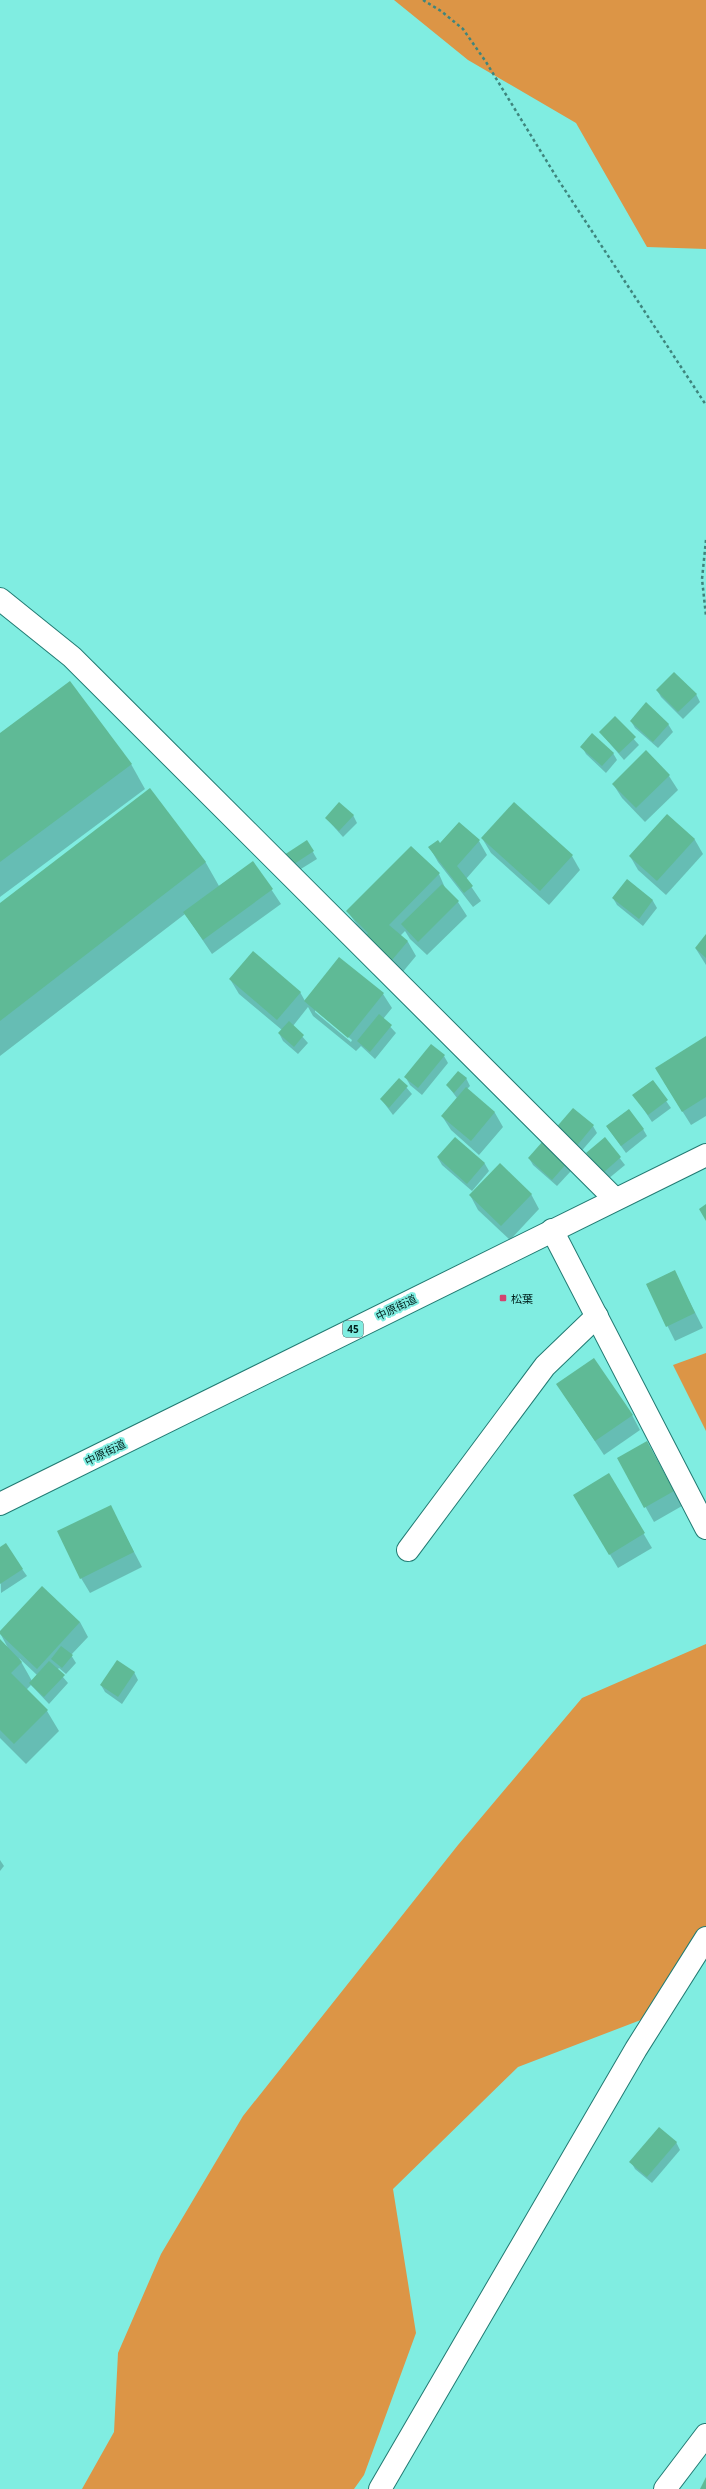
<svg xmlns="http://www.w3.org/2000/svg" width="706" height="2489" font-family="'Open Sans','Noto Sans JP',sans-serif">
	<style>
		.green { fill: #dc9546 }
		.shadow { fill: #0003; fill-rule: evenodd }
		.building { fill: #5fba96 }
		.lines { fill: none; stroke-linecap: round; stroke-linejoin: round }
		.minor-casing { stroke: #227b73; stroke-width: 24 }
		.primary-casing { stroke: #227b73; stroke-width: 24 }
		.path { stroke: #3e857d; stroke-width: 2.5; stroke-dasharray: 3 3; stroke-linecap: butt }
		.minor { stroke: #fff; stroke-width: 22 }
		.primary { stroke: #fff; stroke-width: 22 }
		.poi-dot { fill: #d24470; stroke: #80ede1; stroke-width: 1.5 }
		.labels { text-anchor: middle; dominant-baseline: central; stroke-width: 4; stroke-linejoin: round; paint-order: stroke }
		.shield { fill: #80ede1; stroke: #265f58; stroke-width: 1 }
		.shield-label { font-size: 10px; font-weight: bold; fill: #00221e }
		.poi-label { font-size: 11px; fill: #00221e; stroke: #80ede1; text-anchor: start }
		.street-label { font-size: 11px; fill: #00221e; stroke: #80ede1 }
	</style>
	<rect width="100%" height="100%" fill="#80ede1"/>
	<g class="green">
		<path d="M394,0H706V249L647,247L576,123L468,60Z"/>
		<path d="M706,1353V1431L673,1365Z"/>
		<path d="M706,1644V1958L646,2018L518,2067L393,2189L416,2333L364,2475L354,2489H82L114,2432L118,2353L161,2254L243,2116L458,1845L582,1698Z"/>
	</g>
	<g class="shadow">
		<path d="M657,690L696,694L700,702L683,719L661,697Z"/>
		<path d="M615,718L639,745L624,760L600,732Z"/>
		<path d="M631,721L668,724L673,732L658,748L635,728Z"/>
		<path d="M0,734L131,764L145,789L0,897Z"/>
		<path d="M582,747L613,753L617,760L606,773L586,754Z"/>
		<path d="M646,752L669,776L678,790L645,822L622,798L613,784Z"/>
		<path d="M150,790L206,863L219,886L253,862L281,904L212,954L185,914L0,1056V904Z"/>
		<path d="M353,815L357,823L343,837L326,818Z"/>
		<path d="M667,815L695,840L703,854L666,895L638,870L630,856Z"/>
		<path d="M482,838L572,856L580,870L549,905L491,853Z"/>
		<path d="M479,841L487,855L466,879L481,901L473,907L438,862L430,848Z"/>
		<path d="M307,842L317,859L296,872L290,863Z"/>
		<path d="M411,847L439,874L446,890L458,902L467,916L427,955L410,939L405,931L400,936L408,942L416,956L396,980L348,912Z"/>
		<path d="M627,880L653,901L657,908L643,926L617,905L613,898Z"/>
		<path d="M706,936V965L696,949Z"/>
		<path d="M340,959L383,994L392,1008L383,1019L396,1033L375,1059L361,1046L356,1051L313,1016L308,1007L293,1026L308,1043L298,1054L283,1041L279,1033L282,1030L239,994L230,979L300,992L305,1001ZM315,1010L352,1040L351,1042L315,1012Z"/>
		<path d="M706,1037V1116L691,1125L664,1082Z"/>
		<path d="M444,1056L448,1063L422,1095L410,1085L406,1078Z"/>
		<path d="M466,1078L470,1086L467,1089L495,1113L503,1127L479,1155L451,1130L442,1116L457,1098L447,1085Z"/>
		<path d="M399,1079L412,1094L393,1115L381,1099Z"/>
		<path d="M652,1081L671,1108L652,1122L634,1095Z"/>
		<path d="M593,1126L597,1133L579,1154L559,1137Z"/>
		<path d="M607,1127L643,1129L647,1136L626,1153Z"/>
		<path d="M455,1139L485,1164L489,1171L472,1191L442,1165L438,1158Z"/>
		<path d="M605,1139L625,1165L608,1179L587,1153Z"/>
		<path d="M529,1158L567,1164L571,1171L557,1186L533,1165Z"/>
		<path d="M531,1194L539,1209L510,1240L478,1210L470,1195Z"/>
		<path d="M674,1271L703,1328L675,1341L647,1285Z"/>
		<path d="M557,1384L632,1415L640,1430L604,1455Z"/>
		<path d="M655,1457L682,1506L654,1522L618,1458Z"/>
		<path d="M609,1475L652,1548L618,1568L583,1509Z"/>
		<path d="M110,1506L142,1567L90,1593L81,1578Z"/>
		<path d="M0,1548L22,1569L27,1576L1,1593Z"/>
		<path d="M80,1622L88,1637L71,1655L76,1663L66,1674L59,1668L57,1670L68,1683L49,1704L31,1685L26,1690L47,1711L59,1731L26,1764L0,1738V1641L8,1648L0,1633ZM19,1658L37,1675L32,1681Z"/>
		<path d="M134,1672L138,1680L122,1704L105,1692L101,1685Z"/>
		<path d="M0,1860L4,1866L0,1871Z"/>
		<path d="M676,2142L680,2150L652,2183L635,2169L631,2162Z"/>
	</g>
	<g class="building">
		<path d="M674,672L697,694L678,712L656,690Z"/>
		<path d="M70,681L132,764L0,862V733Z"/>
		<path d="M646,702L669,724L653,742L630,721Z"/>
		<path d="M615,716L636,737L619,753L599,732Z"/>
		<path d="M592,733L614,753L602,766L580,747Z"/>
		<path d="M646,750L670,775L636,808L612,784Z"/>
		<path d="M150,788L206,862L0,1021V903Z"/>
		<path d="M339,802L354,815L339,831L325,818Z"/>
		<path d="M514,802L573,855L540,891L481,838Z"/>
		<path d="M667,814L695,839L657,881L629,856Z"/>
		<path d="M459,822L480,840L457,866L473,886L464,893L428,847L438,840L440,843Z"/>
		<path d="M307,840L314,851L291,866L284,855Z"/>
		<path d="M411,846L440,873L389,925L408,941L387,966L360,943L368,933L346,911Z"/>
		<path d="M253,861L273,889L203,940L183,912Z"/>
		<path d="M627,879L653,900L639,919L612,898Z"/>
		<path d="M442,884L459,901L418,942L401,924Z"/>
		<path d="M706,934V958L695,948Z"/>
		<path d="M253,951L301,992L277,1020L229,979Z"/>
		<path d="M339,957L384,993L348,1038L304,1001Z"/>
		<path d="M379,1014L392,1025L370,1052L357,1041Z"/>
		<path d="M289,1021L304,1035L294,1047L278,1033Z"/>
		<path d="M706,1036V1097L682,1112L655,1068Z"/>
		<path d="M431,1044L445,1055L418,1088L404,1077Z"/>
		<path d="M458,1071L467,1078L454,1093L446,1085Z"/>
		<path d="M399,1078L408,1086L389,1108L380,1099Z"/>
		<path d="M653,1080L668,1100L648,1115L632,1095Z"/>
		<path d="M466,1087L495,1112L471,1141L441,1116Z"/>
		<path d="M573,1108L594,1125L575,1148L554,1130Z"/>
		<path d="M629,1109L644,1129L621,1146L606,1126Z"/>
		<path d="M455,1137L485,1163L467,1184L437,1157Z"/>
		<path d="M605,1137L621,1157L603,1173L586,1153Z"/>
		<path d="M543,1141L567,1163L552,1180L528,1158Z"/>
		<path d="M500,1163L532,1194L501,1226L469,1195Z"/>
		<path d="M706,1204V1221L699,1209Z"/>
		<path d="M675,1270L695,1313L666,1327L646,1284Z"/>
		<path d="M594,1358L633,1415L595,1441L556,1384Z"/>
		<path d="M647,1441L674,1491L644,1508L617,1458Z"/>
		<path d="M609,1473L645,1533L609,1555L573,1495Z"/>
		<path d="M111,1505L134,1552L80,1579L57,1531Z"/>
		<path d="M6,1543L23,1569L0,1584V1547Z"/>
		<path d="M42,1586L80,1622L37,1669L0,1634V1631Z"/>
		<path d="M0,1639L22,1662L11,1673L48,1710L14,1744L0,1730Z"/>
		<path d="M61,1646L73,1655L62,1668L51,1659Z"/>
		<path d="M117,1660L135,1672L118,1697L100,1685Z"/>
		<path d="M49,1661L65,1675L44,1697L29,1683Z"/>
		<path d="M659,2127L677,2142L647,2177L629,2162Z"/>
		<path d="M706,2477V2489H700Z"/>
	</g>
	<g class="lines">
		<g class="minor-casing">
			<g id="minor">
				<path d="M0,599L72,657L615,1199"/>
				<path d="M552,1230L706,1528"/>
				<path d="M408,1550L545,1366L597,1316"/>
				<path d="M380,2489L636,2049L706,1938"/>
				<path d="M665,2489L706,2435"/>
			</g>
		</g>
		<g class="primary-casing">
			<path id="primary" d="M0,1504L706,1155"/>
		</g>
		<g class="path">
			<path d="M423,0L441,11L463,29L486,62L557,178L706,405"/>
			<path d="M706,540L702,579L706,616"/>
		</g>
		<use href="#minor" class="minor"/>
		<use href="#primary" class="primary"/>
	</g>
	<rect class="poi-dot" x="499" y="1294" width="8" height="8" rx="2"/>
	<g class="labels">
		<rect class="shield" x="343" y="1321" width="20" height="16" rx="3"/>
		<g class="shield-label">
			<text x="353" y="1329">45</text>
		</g>
		<g class="poi-label">
			<text x="511" y="1298">松葉</text>
		</g>
		<g class="street-label">
			<text transform="translate(396 1307) rotate(-26)">中原街道</text>
			<text transform="translate(105 1452) rotate(-26)">中原街道</text>
		</g>
	</g>
</svg>
